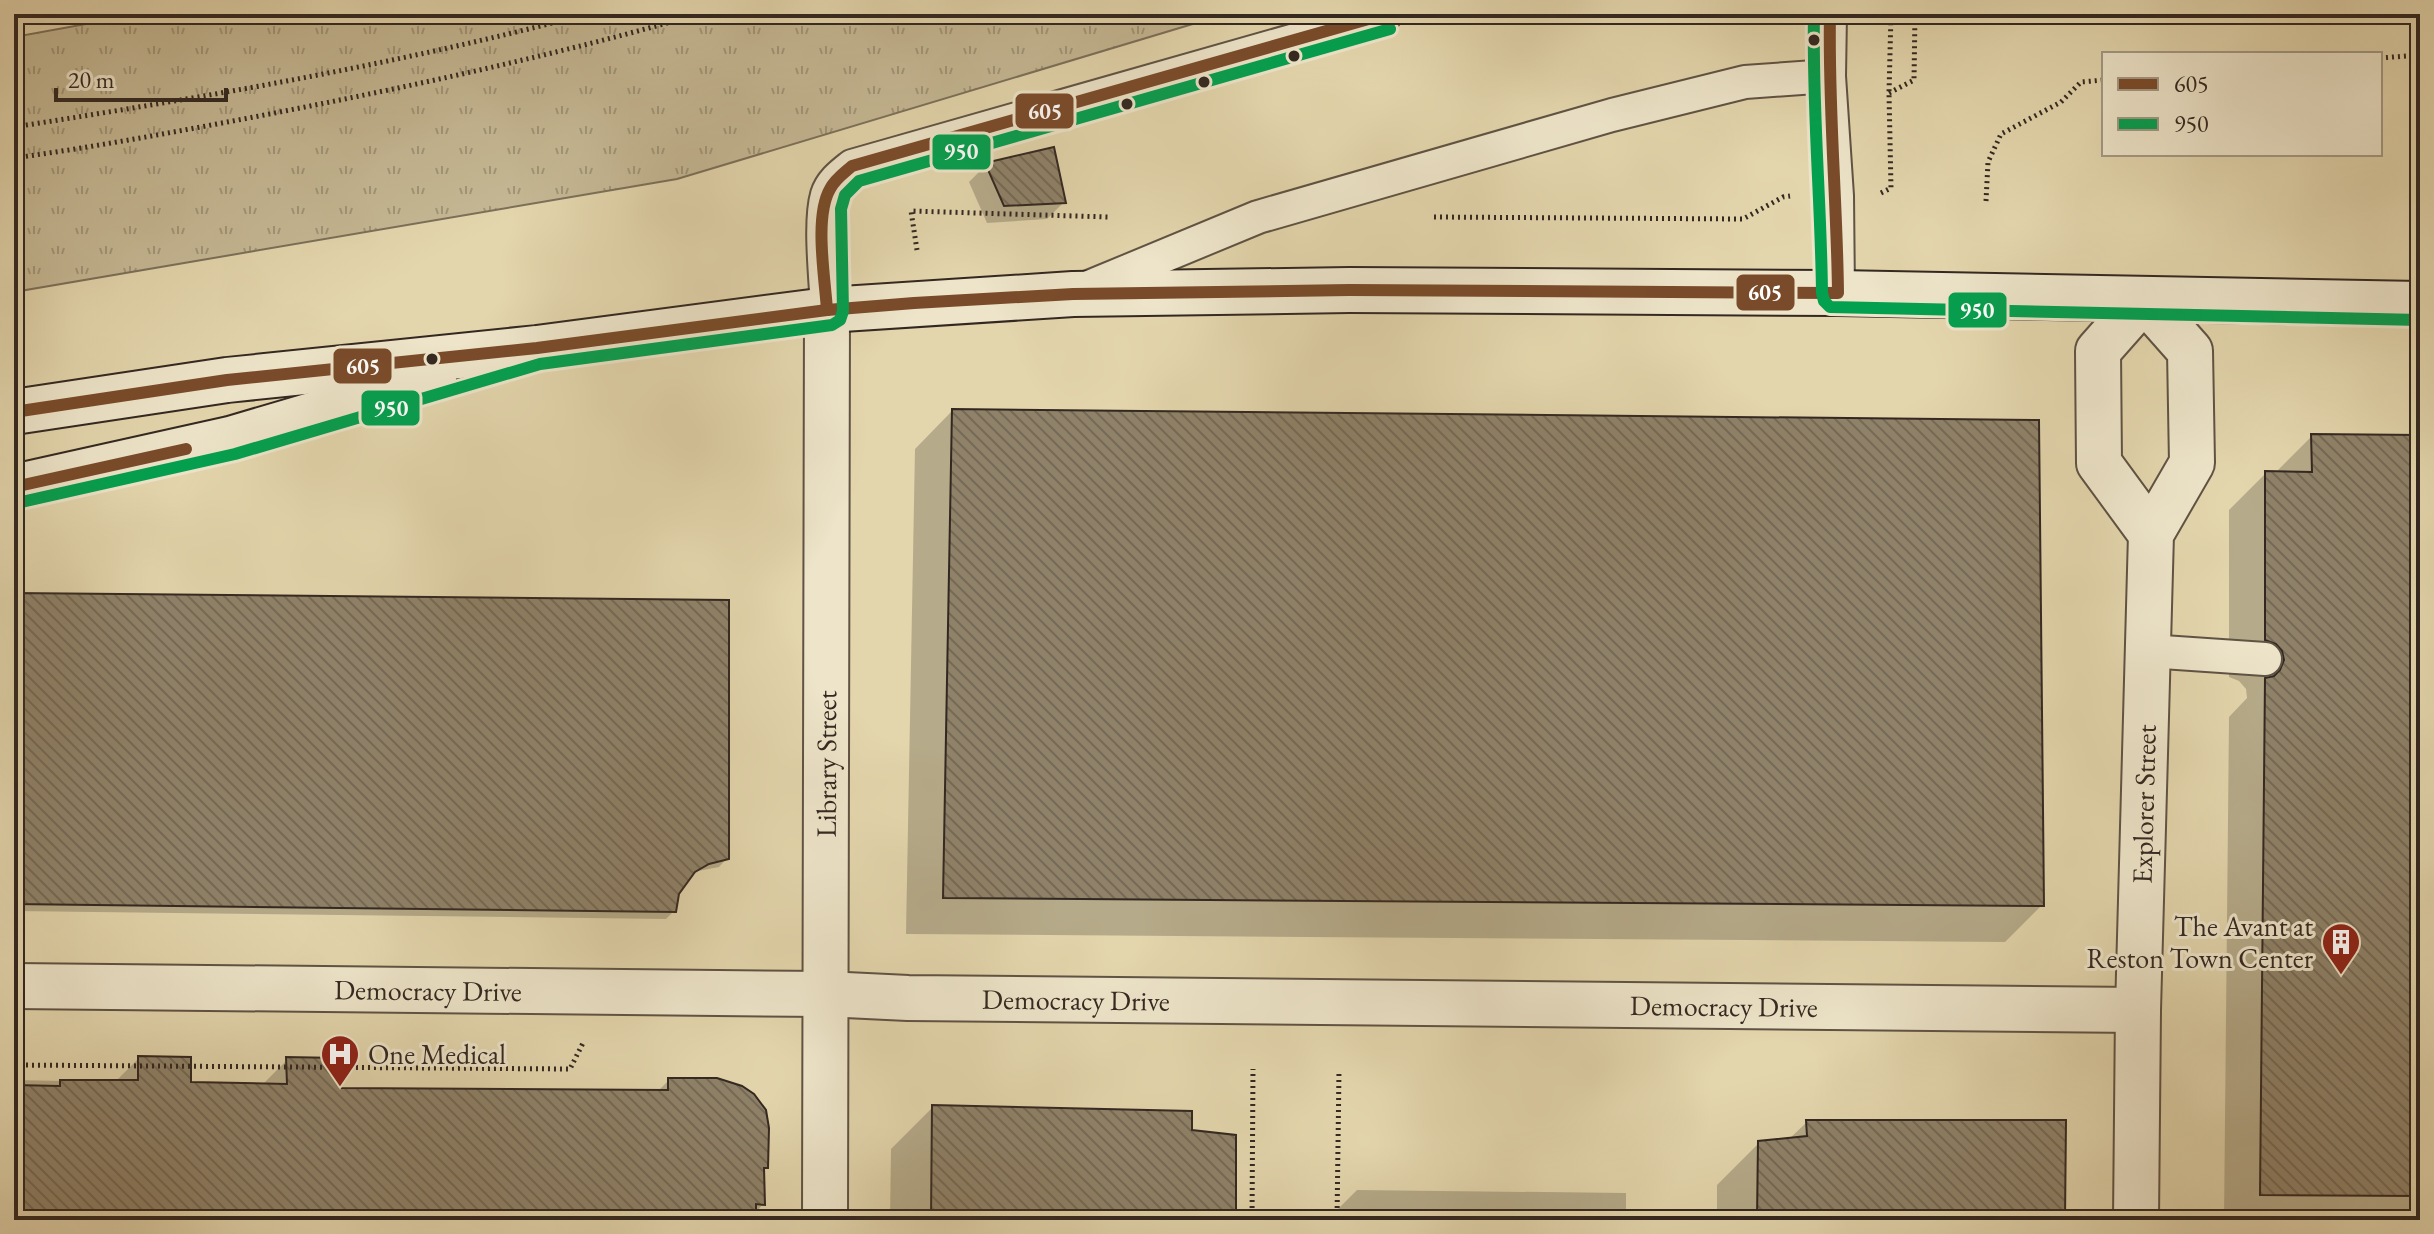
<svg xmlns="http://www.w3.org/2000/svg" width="2434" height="1234" font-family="'EB Garamond',serif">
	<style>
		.grass { fill: url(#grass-tufts); stroke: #7c705a; stroke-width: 2 }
		.shadow { fill: #0003 }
		.building { fill: url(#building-back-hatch); stroke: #332821; stroke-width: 2 }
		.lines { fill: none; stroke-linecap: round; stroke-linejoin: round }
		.lane-casing { stroke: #5f5344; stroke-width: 36 }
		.street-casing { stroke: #5f5344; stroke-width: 48 }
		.secondary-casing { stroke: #332821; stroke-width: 48 }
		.path { stroke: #332821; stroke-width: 5; stroke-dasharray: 2 4; stroke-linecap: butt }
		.lane { stroke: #ede4c9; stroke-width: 32 }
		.street { stroke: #ede4c9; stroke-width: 44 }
		.secondary { stroke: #ede4c9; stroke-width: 44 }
		.bus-1-casing { stroke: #ede4c9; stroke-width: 18 }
		.bus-2-casing { stroke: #ede4c9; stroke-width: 18 }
		.bus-1 { stroke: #7a4b2a; stroke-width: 12 }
		.bus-2 { stroke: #03a04f; stroke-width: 12 }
		.bus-dot { fill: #332821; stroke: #ede4c9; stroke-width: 3 }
		.labels { text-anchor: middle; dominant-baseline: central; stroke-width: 6; stroke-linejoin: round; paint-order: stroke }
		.street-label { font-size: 28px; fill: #332821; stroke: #ede4c9 }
		.poi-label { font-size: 28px; fill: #332821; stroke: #ede4c9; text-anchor: end }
		.line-badge { stroke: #ede4c9; stroke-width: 3 }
		.badge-label { font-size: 22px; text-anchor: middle; font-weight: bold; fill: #fff }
	</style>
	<defs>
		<pattern id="grass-tufts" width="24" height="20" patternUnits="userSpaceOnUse" patternTransform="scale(2)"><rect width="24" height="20" fill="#c5b894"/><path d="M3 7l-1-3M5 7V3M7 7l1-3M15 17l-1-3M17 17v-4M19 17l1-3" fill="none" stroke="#a19678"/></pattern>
		<pattern id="building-back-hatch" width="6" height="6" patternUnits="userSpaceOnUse" patternTransform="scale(2)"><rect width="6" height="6" fill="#8f8269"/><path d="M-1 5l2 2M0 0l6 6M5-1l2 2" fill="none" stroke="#756a56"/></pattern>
	</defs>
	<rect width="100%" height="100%" fill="#e3d5ac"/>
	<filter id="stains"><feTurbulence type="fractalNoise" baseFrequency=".0025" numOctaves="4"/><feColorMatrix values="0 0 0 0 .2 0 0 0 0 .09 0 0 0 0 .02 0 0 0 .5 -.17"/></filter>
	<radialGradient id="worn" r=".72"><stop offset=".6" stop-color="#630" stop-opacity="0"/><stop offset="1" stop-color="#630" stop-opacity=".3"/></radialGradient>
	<path class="grass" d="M141,14H1226L677,179L14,292V37Z"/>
	<g class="shadow">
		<path d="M986,165L1064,202L1047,219L987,223L969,182Z"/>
		<path d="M952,411L2042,905L2005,942L906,934L915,449Z"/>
		<path d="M2312,436L2420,437V1220H2224L2229,717L2247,698L2246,689L2239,681L2229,677V510L2266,473H2275Z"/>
		<path d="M14,595L727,858L719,867L698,871L689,877L677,893L674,911L666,919L14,911Z"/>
		<path d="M139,1058L189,1084H263L287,1060L338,1090L657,1092L669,1080L766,1168L762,1172L763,1204L758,1210V1220H14V1080L115,1082Z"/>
		<path d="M933,1107L1190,1132L1234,1220H890L891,1149Z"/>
		<path d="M1807,1122L2063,1220H1717V1185L1759,1143L1788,1140Z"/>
		<path d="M1357,1190L1626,1193V1220H1327Z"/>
	</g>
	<g class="building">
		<path d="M1054,147L1066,203L1004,206L985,163Z"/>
		<path d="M952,409L2039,420L2044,906L943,898Z"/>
		<path d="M2311,434L2420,435V1196L2260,1195L2265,678L2274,676L2280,670L2284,660L2282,651L2276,644L2265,640V471L2312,472Z"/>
		<path d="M14,593L729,600V859L709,864L695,872L679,894L676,912L14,904Z"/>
		<path d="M138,1056L191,1057V1082L287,1084L286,1057L340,1058V1088L668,1090V1078H717L742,1086L754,1094L766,1110L769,1128L768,1168H764L765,1205L756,1204V1220H14V1085L60,1086V1080H138Z"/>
		<path d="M932,1105L1192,1111V1130L1236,1135V1220H931Z"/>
		<path d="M1806,1120H2066L2065,1220H1757L1758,1141L1807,1136Z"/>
	</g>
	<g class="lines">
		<g class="lane-casing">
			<g id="lane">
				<path d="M1830,14L1829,76L1837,196L1838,293"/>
				<path d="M1089,287L1258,217L1612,115L1745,82L1829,76"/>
				<path d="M827,310C826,279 819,223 827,195C831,182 842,174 852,166L1386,14"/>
				<path d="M2148,651L2265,659"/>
			</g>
		</g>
		<g class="street-casing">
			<g id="street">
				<path id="s1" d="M14,986L825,994L908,998L2138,1010"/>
				<path id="s2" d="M825,1220L827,310"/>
				<path id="s3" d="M2136,1220L2138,1010L2151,534L2192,463L2190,351L2144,299L2098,351L2099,463L2151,534"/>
			</g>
		</g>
		<g class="secondary-casing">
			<g id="secondary">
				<path d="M14,412L227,380L537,348L827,310L1073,294L1350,290L1838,293L2420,304"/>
				<path d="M14,487L230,439L434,379"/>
			</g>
		</g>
		<g class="path">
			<path d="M2380,58L2420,55"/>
			<path d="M1889,93L1914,80L1915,14"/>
			<path d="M14,127C207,97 399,64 587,14"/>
			<path d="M14,158C95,147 174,132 254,117C404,88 553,56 699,14"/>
			<path d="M1881,193L1891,188L1889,93L1891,14"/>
			<path d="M1986,201L1988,162L2001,134L2061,102L2081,82L2104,80"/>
			<path d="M1434,217L1743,219L1783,197L1790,196"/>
			<path d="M917,250L911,211L1108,217"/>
			<path d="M14,1065L570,1069L584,1041"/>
			<path d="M1252,1220L1253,1069"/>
			<path d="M1337,1220L1339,1070"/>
		</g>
		<use href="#lane" class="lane"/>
		<use href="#street" class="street"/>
		<use href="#secondary" class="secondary"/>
		<g class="bus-1-casing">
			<g id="bus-1">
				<path d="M827,310C825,278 814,217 830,189C835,179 844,173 852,166L1386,14"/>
				<path d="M14,412L227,380L537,348L827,310L914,303L1073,294L1350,290L1838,293C1837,200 1828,107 1830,14"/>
				<path d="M14,487L186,449"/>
			</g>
		</g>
		<g class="bus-2-casing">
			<g id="bus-2">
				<path d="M1814,14C1812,107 1821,200 1822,293L1824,301L1830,307L2420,320"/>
				<path d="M17,503L235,454L540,364L832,325L840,320L843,311L841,209L845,195L859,181L1390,29"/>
			</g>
		</g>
		<use href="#bus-1" class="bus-1"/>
		<use href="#bus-2" class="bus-2"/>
	</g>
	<defs>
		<g id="building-pin" transform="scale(2)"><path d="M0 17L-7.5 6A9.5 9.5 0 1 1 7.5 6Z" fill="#8f2418" stroke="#ede4c9"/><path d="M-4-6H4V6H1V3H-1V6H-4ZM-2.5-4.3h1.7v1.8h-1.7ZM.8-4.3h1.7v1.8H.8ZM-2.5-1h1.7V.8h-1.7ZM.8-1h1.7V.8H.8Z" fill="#fff"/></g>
		<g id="hospital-pin" transform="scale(2)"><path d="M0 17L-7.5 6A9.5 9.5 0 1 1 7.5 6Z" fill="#8f2418" stroke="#ede4c9"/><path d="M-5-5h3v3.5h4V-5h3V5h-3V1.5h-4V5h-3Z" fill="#fff"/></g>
	</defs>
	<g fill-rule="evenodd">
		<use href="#building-pin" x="2341" y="942"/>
		<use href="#hospital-pin" x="340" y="1054"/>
	</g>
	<g class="bus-dot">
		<circle cx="1814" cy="40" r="7"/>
		<circle cx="1294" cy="56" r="7"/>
		<circle cx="1204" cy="82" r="7"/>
		<circle cx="1127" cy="104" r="7"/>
		<circle cx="432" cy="359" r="7"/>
	</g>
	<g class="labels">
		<g class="street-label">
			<text stroke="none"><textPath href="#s2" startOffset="456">Library Street</textPath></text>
			<text stroke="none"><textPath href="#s3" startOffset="416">Explorer Street</textPath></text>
			<text stroke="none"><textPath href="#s1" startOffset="414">Democracy Drive</textPath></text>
			<text stroke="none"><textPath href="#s1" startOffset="1062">Democracy Drive</textPath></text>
			<text stroke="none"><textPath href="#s1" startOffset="1710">Democracy Drive</textPath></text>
		</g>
		<g class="poi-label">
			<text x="2313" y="926">The Avant at<tspan x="2313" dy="32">Reston Town Center</tspan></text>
			<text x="368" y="1054" text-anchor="start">One Medical</text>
		</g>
	</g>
	<g class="line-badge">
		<rect x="1014" y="92" width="61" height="38" rx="8" fill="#7a4b2a"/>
		<rect x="931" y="133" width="61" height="38" rx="8" fill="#03a04f"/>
		<rect x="1735" y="273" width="61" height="39" rx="8" fill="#7a4b2a"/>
		<rect x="1947" y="291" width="61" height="38" rx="8" fill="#03a04f"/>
		<rect x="332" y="347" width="61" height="38" rx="8" fill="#7a4b2a"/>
		<rect x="360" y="389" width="61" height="38" rx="8" fill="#03a04f"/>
	</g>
	<g class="badge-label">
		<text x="1045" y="119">605</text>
		<text x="961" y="159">950</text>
		<text x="1765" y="300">605</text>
		<text x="1977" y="318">950</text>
		<text x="363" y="374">605</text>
		<text x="391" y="416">950</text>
	</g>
	<rect width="2434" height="1234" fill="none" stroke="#e3d5ac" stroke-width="48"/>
	<rect x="16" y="16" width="2402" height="1202" fill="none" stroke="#332821" stroke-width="4"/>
	<rect x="24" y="24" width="2386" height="1186" fill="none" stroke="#332821" stroke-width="2"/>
	<rect x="2102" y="52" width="280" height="104" fill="#ede4c9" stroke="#a39986" stroke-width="2"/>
	<rect x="2118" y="78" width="40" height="12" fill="#7a4b2a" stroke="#a39986" stroke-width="2"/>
	<text x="2174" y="92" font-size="24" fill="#332821">605</text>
	<rect x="2118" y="118" width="40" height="12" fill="#03a04f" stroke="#a39986" stroke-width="2"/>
	<text x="2174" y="132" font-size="24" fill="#332821">950</text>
	<path d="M56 88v12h170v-12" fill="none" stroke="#332821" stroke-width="4"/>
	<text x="68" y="88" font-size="24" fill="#332821" stroke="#ede4c9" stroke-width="6" paint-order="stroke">20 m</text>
	<rect width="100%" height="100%" filter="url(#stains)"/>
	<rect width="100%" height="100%" fill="url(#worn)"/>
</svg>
